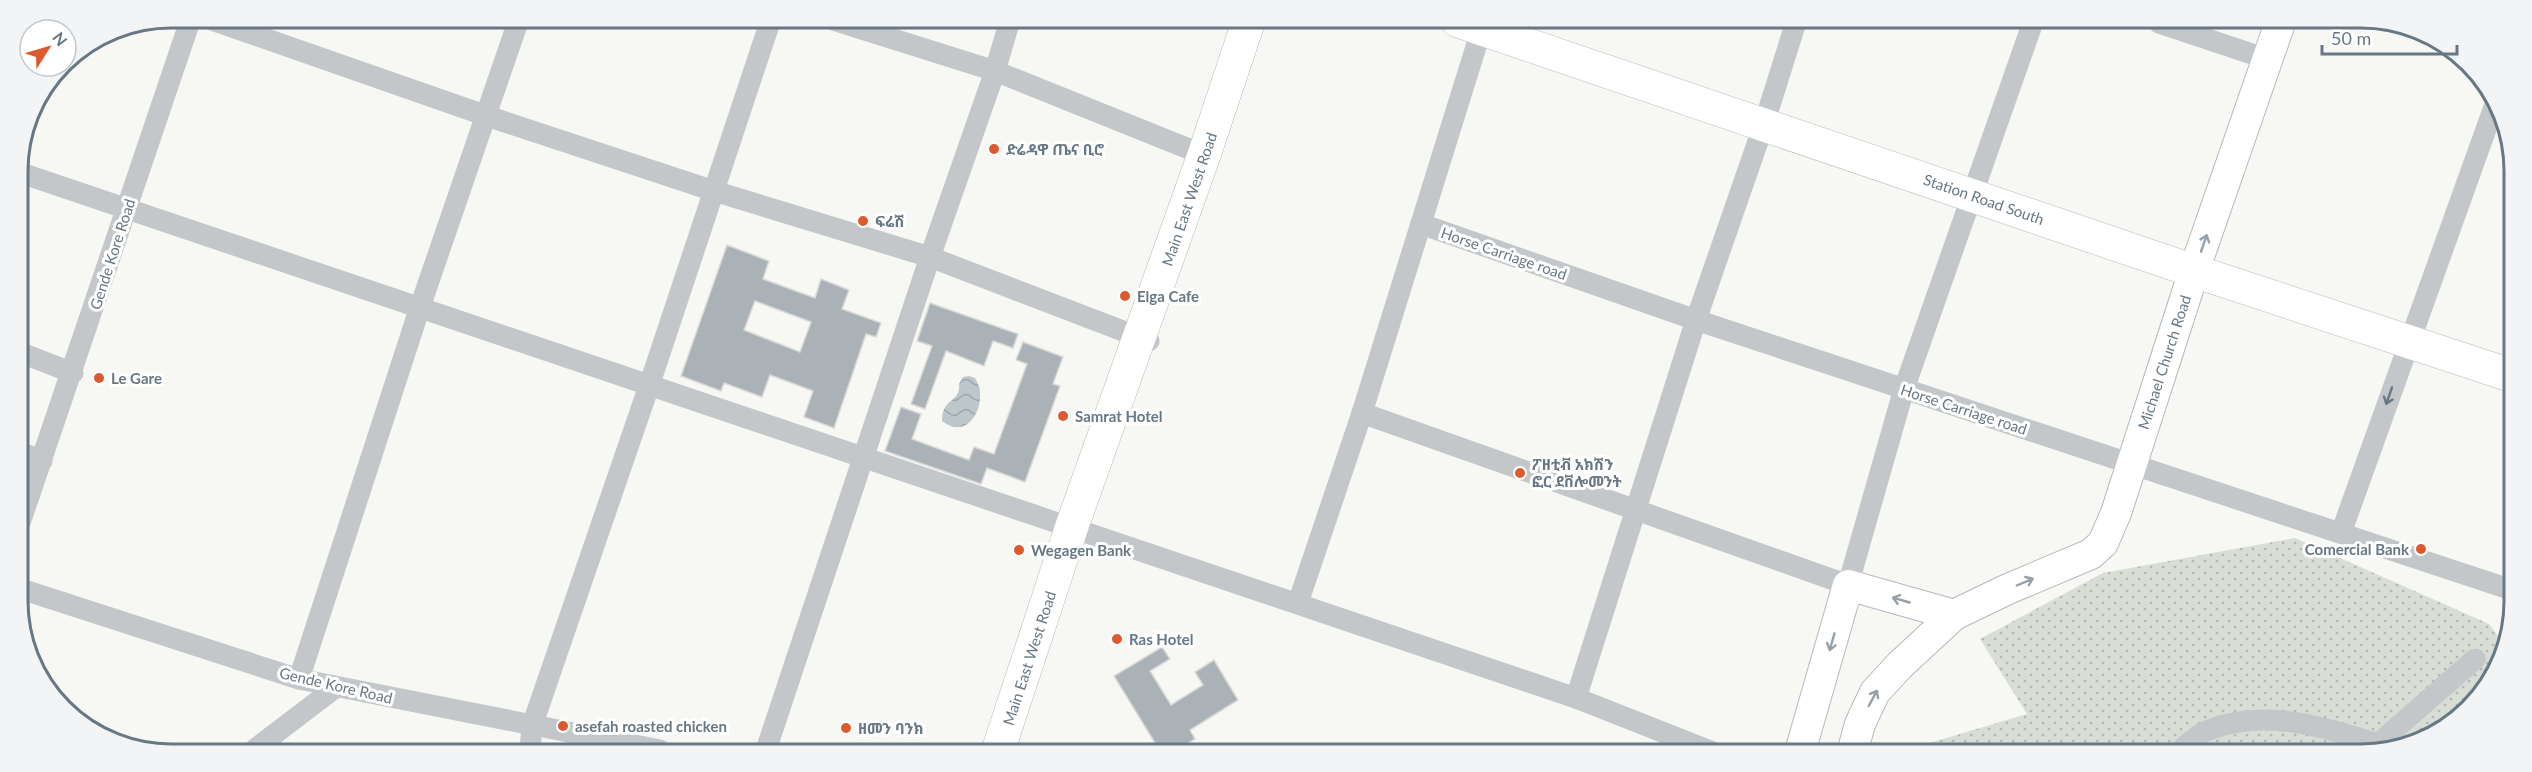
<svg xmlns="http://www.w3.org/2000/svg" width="2532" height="772" font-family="Lato,'Noto Sans Ethiopic',sans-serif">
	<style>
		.park { fill: url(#park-dots) }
		.water { fill: url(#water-waves) }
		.building { fill: #aab2b7; stroke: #d9d9d7; stroke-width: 1.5; fill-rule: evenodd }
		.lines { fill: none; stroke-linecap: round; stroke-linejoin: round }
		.secondary-casing { stroke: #b5babe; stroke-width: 32 }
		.primary-casing { stroke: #b6babe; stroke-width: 34 }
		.minor { stroke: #c3c7ca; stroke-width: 21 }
		.secondary { stroke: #fff; stroke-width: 30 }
		.primary { stroke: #fff; stroke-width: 33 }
		.oneway { stroke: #95a0a9 }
		.oneway2 { stroke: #677784 }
		.poi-dot { fill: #dd5a2e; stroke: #fff; stroke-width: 2 }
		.labels { text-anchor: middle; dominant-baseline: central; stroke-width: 6; stroke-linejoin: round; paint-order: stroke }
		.poi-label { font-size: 15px; font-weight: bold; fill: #677784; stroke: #fff; text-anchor: start }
		.street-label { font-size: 15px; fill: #677784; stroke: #fff }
		.rim { fill: none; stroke: #677784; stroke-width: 3 }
	</style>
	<defs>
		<pattern id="park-dots" width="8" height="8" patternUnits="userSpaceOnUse" patternTransform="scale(1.5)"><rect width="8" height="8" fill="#d8ded5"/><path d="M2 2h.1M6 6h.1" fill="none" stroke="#b3b9b2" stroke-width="1.8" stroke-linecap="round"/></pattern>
		<pattern id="water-waves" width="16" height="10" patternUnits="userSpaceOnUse" patternTransform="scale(1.5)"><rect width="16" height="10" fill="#bdc6cb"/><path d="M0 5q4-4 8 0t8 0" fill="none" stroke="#9da6aa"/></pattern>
	</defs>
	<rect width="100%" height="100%" fill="#f7f7f4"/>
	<path class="park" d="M2295,538L2489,624L2506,647L2488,685L2454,722L2370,754L1905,753L1906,750L2027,714L1980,639L2103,573Z"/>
	<path class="water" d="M969,376L975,378C977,382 980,387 980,392C982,415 964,439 942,421C942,397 961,403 959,384L963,377Z"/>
	<g class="building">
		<path d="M727,245L769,261L763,279L815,298L821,279L849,290L842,309L881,323L876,337L866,334L834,428L804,417L813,391L770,375L762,397L724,383L721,391L681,376ZM755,301L811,322L800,352L744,330Z"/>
		<path d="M930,303L1018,334L1013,348L993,341L984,366L946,351L925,409L911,404L932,346L917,341Z"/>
		<path d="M1023,342L1063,357L1053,384L1060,386L1025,482L987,468L981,484L885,451L901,407L921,414L912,439L969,460L974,447L994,454L1027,364L1016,360Z"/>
		<path d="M1162,647L1170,659L1150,671L1171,705L1203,685L1195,672L1214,660L1238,700L1190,730L1195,739L1175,751H1160L1114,676Z"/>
	</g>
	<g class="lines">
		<g class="secondary-casing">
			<g id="secondary">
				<path d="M1800,752L1848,585L1954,615"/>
				<path d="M1852,753L1860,724L1875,692L1900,665L1954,615L2008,589L2091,554L2103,543L2116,513L2194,271L2280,23"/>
			</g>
		</g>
		<g class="primary-casing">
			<g id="primary">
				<path d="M1458,21L2194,271L2510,375"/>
				<path d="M998,751L1072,526L1204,155L1249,20"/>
			</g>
		</g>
		<g class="minor">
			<path d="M206,18L487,116L714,191L930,257L1149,341"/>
			<path d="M833,20L995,71L1204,155"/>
			<path d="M2159,23L2267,59"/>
			<path d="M18,172L1576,698L1696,320L1764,124L1796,22"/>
			<path d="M1421,224L1696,320L2509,589"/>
			<path d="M19,352L73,373"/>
			<path d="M1362,413L1484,21"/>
			<path d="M20,452L42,461"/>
			<path d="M20,523L191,18"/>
			<path d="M2341,533L2494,107"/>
			<path d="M21,589L299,679L660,750"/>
			<path d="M1298,603L1362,413L1848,585L1904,389L2033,22"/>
			<path d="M299,679L420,307L519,19"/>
			<path d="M1576,698L1713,752"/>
			<path d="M255,749L335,688"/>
			<path d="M530,750L532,726L650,383L771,19"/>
			<path d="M766,750L930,257L995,71L1010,20"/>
			<path d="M2377,751L2378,744L2475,659"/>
			<path d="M2177,753C2186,746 2196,735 2206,731C2264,707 2323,727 2378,744"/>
		</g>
		<use href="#secondary" class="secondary"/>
		<use href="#primary" class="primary"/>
	</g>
	<defs><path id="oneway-shaft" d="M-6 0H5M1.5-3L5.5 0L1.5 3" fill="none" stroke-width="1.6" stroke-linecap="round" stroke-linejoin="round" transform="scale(1.5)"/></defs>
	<g class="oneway">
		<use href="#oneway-shaft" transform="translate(2204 243) rotate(-71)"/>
		<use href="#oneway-shaft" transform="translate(2025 582) rotate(-23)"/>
		<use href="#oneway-shaft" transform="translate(1901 600) rotate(-164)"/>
		<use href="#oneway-shaft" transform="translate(1832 642) rotate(106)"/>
		<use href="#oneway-shaft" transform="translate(1873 698) rotate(-62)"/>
	</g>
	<use class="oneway2" href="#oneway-shaft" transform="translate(2389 396) rotate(109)"/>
	<g class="poi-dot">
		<circle cx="994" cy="149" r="6"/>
		<circle cx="863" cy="221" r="6"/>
		<circle cx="1125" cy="296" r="6"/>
		<circle cx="99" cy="378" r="6"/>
		<circle cx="1063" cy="416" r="6"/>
		<circle cx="1520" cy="473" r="6"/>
		<circle cx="2421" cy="549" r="6"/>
		<circle cx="1019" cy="550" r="6"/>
		<circle cx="1117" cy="639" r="6"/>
		<circle cx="563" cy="726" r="6"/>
		<circle cx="846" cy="728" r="6"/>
	</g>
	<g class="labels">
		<g class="poi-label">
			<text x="1006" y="149">ድሬዳዋ ጤና ቢሮ</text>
			<text x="875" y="221">ፍሬሽ</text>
			<text x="1137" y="296">Elga Cafe</text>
			<text x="111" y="378">Le Gare</text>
			<text x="1075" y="416">Samrat Hotel</text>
			<text x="1532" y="464">ፖዘቲቭ አክሽን<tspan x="1532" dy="17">ፎር ደቨሎመንት</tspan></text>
			<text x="2409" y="549" text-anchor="end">Comercial Bank</text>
			<text x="1031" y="550">Wegagen Bank</text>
			<text x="1129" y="639">Ras Hotel</text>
			<text x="575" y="726">asefah roasted chicken</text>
			<text x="858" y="728">ዘመን ባንክ</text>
		</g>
		<g class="street-label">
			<text transform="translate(1189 199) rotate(-71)">Main East West Road</text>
			<text transform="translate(1984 199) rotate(19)">Station Road South</text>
			<text transform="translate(1504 253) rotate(19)">Horse Carriage road</text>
			<text transform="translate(112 254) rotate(-72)">Gende Kore Road</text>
			<text transform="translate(2164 362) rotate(-72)">Michael Church Road</text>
			<text transform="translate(1964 409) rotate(18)">Horse Carriage road</text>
			<text transform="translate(1029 658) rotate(-72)">Main East West Road</text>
			<text transform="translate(336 685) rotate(13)">Gende Kore Road</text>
		</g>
	</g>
	<path d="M0 0H2532V772H0ZM171 28H2361A143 143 0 0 1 2504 171V601A143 143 0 0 1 2361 744H171A143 143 0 0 1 28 601V171A143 143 0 0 1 171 28Z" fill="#f3f4f5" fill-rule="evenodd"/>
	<path class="rim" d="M171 28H2361A143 143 0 0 1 2504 171V601A143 143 0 0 1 2361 744H171A143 143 0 0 1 28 601V171A143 143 0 0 1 171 28Z"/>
	<g transform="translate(48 48) rotate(53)"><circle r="28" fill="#ffffff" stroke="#c2c9ce" stroke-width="1.5"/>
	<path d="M0-4.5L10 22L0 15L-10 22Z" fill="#dd5a2e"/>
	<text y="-9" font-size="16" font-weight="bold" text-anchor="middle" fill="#677784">N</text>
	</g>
	<path d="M2322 45v9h135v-9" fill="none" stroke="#677784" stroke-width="3"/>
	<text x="2331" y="45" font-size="18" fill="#677784" stroke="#ffffff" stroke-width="4.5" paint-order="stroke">50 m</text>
</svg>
